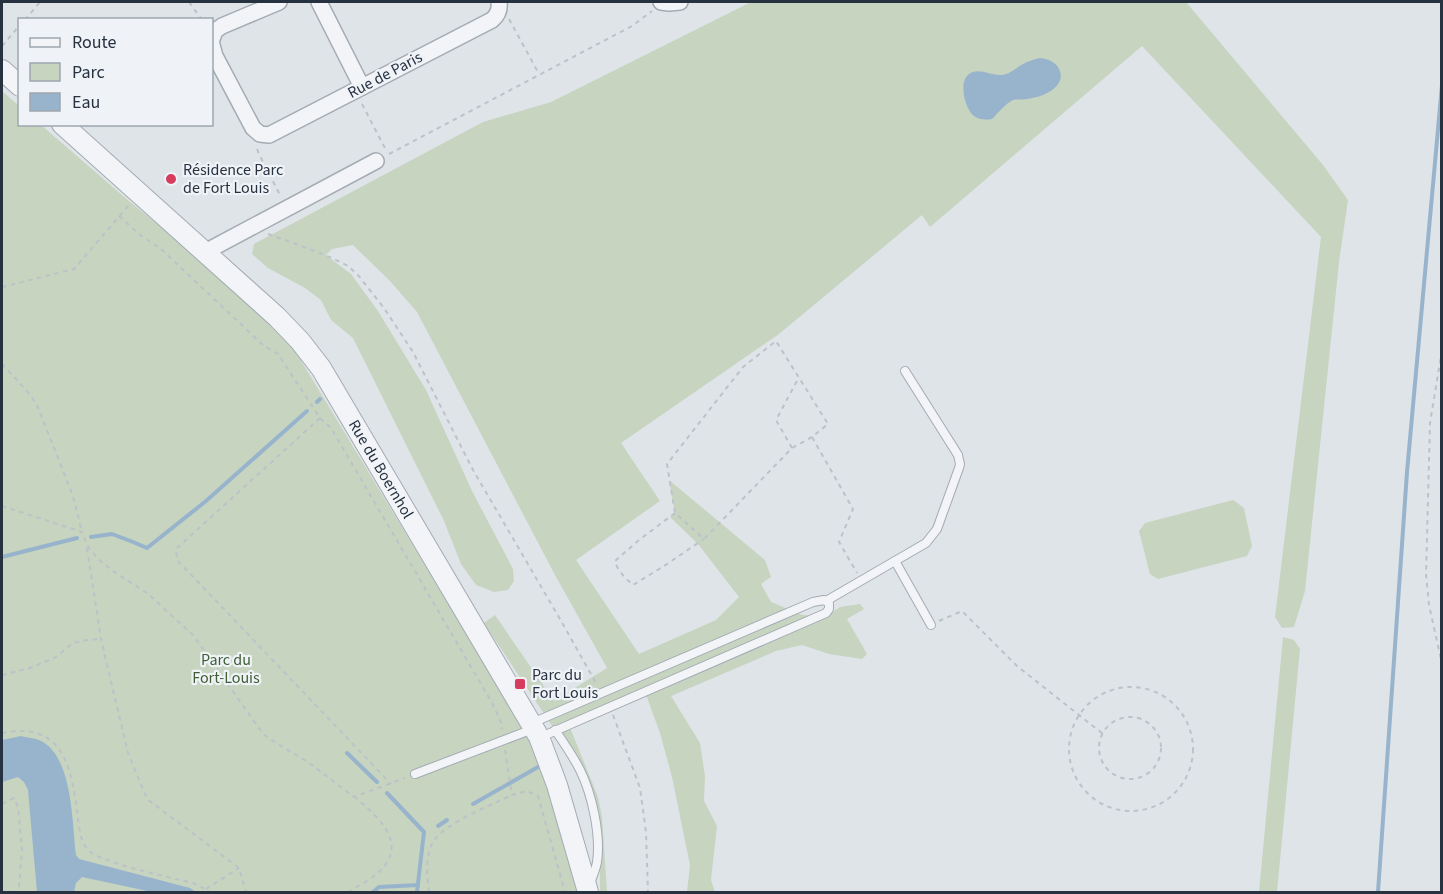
<svg xmlns="http://www.w3.org/2000/svg" width="1443" height="894" font-family="'Source Sans 3',sans-serif">
	<style>
		.green { fill: #c6d4c0 }
		.water { fill: #98b4cc }
		.lines { fill: none; stroke-linecap: round; stroke-linejoin: round }
		.stream { stroke: #98b4cc; stroke-width: 4 }
		.service-casing { stroke: #a4abb3; stroke-width: 10 }
		.minor-casing { stroke: #a4abb3; stroke-width: 18 }
		.tertiary-casing { stroke: #a4abb3; stroke-width: 22 }
		.path { stroke: #bdc2c8; stroke-width: 2; stroke-dasharray: 4.5 4.5; stroke-linecap: butt }
		.service { stroke: #f2f4f7; stroke-width: 8 }
		.minor { stroke: #f2f4f7; stroke-width: 15 }
		.tertiary { stroke: #f2f4f7; stroke-width: 20 }
		.poi-dot { fill: #d63c5d; stroke: #eff3f7; stroke-width: 2 }
		.labels { text-anchor: middle; dominant-baseline: central; stroke-width: 4.5; stroke-linejoin: round; paint-order: stroke }
		.street-label { font-size: 16px; fill: #273241; stroke: #eff3f7 }
		.poi-label { font-size: 16px; fill: #273241; stroke: #eff3f7; text-anchor: start }
		.park-label { font-size: 16px; fill: #3e5e33; stroke: #eff3f7 }
	</style>
	<rect width="100%" height="100%" fill="#dfe4e9"/>
	<g class="green">
		<path d="M751,2H1186L1323,165L1348,200L1339,262L1305,591L1294,627L1282,628L1275,617L1321,237L1142,46L930,227L922,215L779,334L621,443L660,501L576,560L639,654L716,620L739,597L698,544L670,517L675,513L669,480L765,560L771,577L761,584L771,602L802,615L825,617L840,607L860,604L864,609L847,619L867,654L862,659L829,654L802,645L776,651L671,696L700,743L705,776L704,801L717,826L711,880L715,892H687L690,865L672,777L660,733L645,692L569,725L598,797L602,817L607,892H600V865L586,777L484,623L495,615L554,701L607,668L555,575L417,312L390,281L353,245L332,249L326,255L351,274L378,311L426,390L472,491L513,569L514,581L508,590L494,592L476,585L461,564L444,521L353,338L331,320L321,300L305,288L268,268L252,254L254,244L483,122L551,102Z"/>
		<path d="M2,91L19,106L20,124L41,125L129,201L202,261L291,344L504,696L531,743L547,783L578,892H2Z"/>
		<path d="M1233,500L1244,508L1252,546L1247,556L1158,579L1150,574L1139,531L1145,523Z"/>
		<path d="M1283,637L1294,640L1300,649L1277,892H1259Z"/>
	</g>
	<g class="water">
		<path d="M1040,58C1062,60 1069,81 1049,92C1042,96 1034,98 1027,99C1022,100 1017,99 1013,100C1005,104 998,113 992,119C985,120 980,120 974,116C965,109 958,82 969,74C979,67 991,76 1002,75C1011,74 1018,66 1027,62C1031,60 1036,59 1040,58Z"/>
		<path d="M21,736C28,738 37,738 43,742C73,760 72,824 76,855L79,859L190,888L196,892H152L82,877L76,883L74,892H37L28,790L24,782L18,777L2,782V740Z"/>
	</g>
	<g class="lines">
		<g class="stream">
			<path d="M317,402L320,399"/>
			<path d="M91,537L112,534L133,542L147,548L206,501L307,411"/>
			<path d="M2,557L77,538"/>
			<path d="M347,753L377,782"/>
			<path d="M387,793L424,832L417,892"/>
			<path d="M473,804L538,767"/>
			<path d="M438,826L447,820"/>
			<path d="M373,892L379,887L418,885"/>
			<path d="M1378,892L1407,472L1442,85"/>
		</g>
		<g class="service-casing">
			<g id="service">
				<path d="M895,561L931,625"/>
				<path d="M826,601L926,543L937,529L959,468L960,464L958,455L905,371"/>
				<path d="M532,723L813,602L824,600L829,603V609L826,613L541,737"/>
				<path d="M555,730C564,743 573,756 580,770C592,794 601,835 597,862C596,869 592,877 590,884"/>
				<path d="M415,774L533,729"/>
			</g>
		</g>
		<g class="minor-casing">
			<g id="minor">
				<path d="M319,2L362,87"/>
				<path d="M661,2L669,3L680,2"/>
				<path d="M212,39L215,31L222,26L279,2"/>
				<path d="M212,45L215,56L253,128L260,134L269,135L492,20C498,15 500,9 499,2"/>
				<path d="M205,252L376,161"/>
			</g>
		</g>
		<g class="tertiary-casing">
			<g id="tertiary">
				<path d="M2,70L20,86"/>
				<path id="s1" d="M62,124L277,317L300,341L321,368L539,737L557,785L588,892"/>
			</g>
		</g>
		<g class="path">
			<path d="M189,2L202,20"/>
			<path d="M509,19L539,74"/>
			<path d="M25,20L40,2"/>
			<path d="M2,46L20,25"/>
			<path d="M362,104L387,152"/>
			<path d="M257,149L259,154L281,197"/>
			<path d="M389,154L632,26L652,11"/>
			<path d="M119,216L140,235L161,249L264,346L278,354L320,418L331,428L491,701L502,724V729"/>
			<path d="M268,234L296,244L332,258L348,266L358,275L384,308L413,352L473,470L560,619L596,683"/>
			<path d="M2,287L74,269L129,205"/>
			<path d="M1442,350L1430,423L1426,574L1429,605L1442,664"/>
			<path d="M2,364L27,391L37,405L73,496L82,532"/>
			<path d="M320,418L176,549L177,560L391,784"/>
			<path d="M812,437L792,448L704,539L675,513L667,464L743,367L776,341L828,424L812,437L853,509L839,542L857,573"/>
			<path d="M792,448L776,420L799,377"/>
			<path d="M2,506L82,532L87,545L97,558L113,571L147,593L193,635L261,731L268,738L308,762L354,797L405,778"/>
			<path d="M675,513L639,540L615,561C617,570 626,579 633,585L664,566L704,539"/>
			<path d="M87,548L101,639L128,753L147,799L239,868L246,892"/>
			<path d="M939,621L962,611L1017,666L1103,734"/>
			<path d="M2,675L30,668L56,657L73,643L87,640L101,639"/>
			<circle cx="1131" cy="749" r="62"/>
			<path d="M613,715L640,788L646,832L648,892"/>
			<circle cx="1130" cy="748" r="31"/>
			<path d="M2,733C61,721 71,764 77,811C79,824 79,840 88,850C101,863 172,878 193,883L205,889L209,892"/>
			<path d="M505,750L512,795L527,791L538,796L565,892"/>
			<path d="M2,804L14,798L18,807L22,850L19,886L15,892"/>
			<path d="M206,889L239,868"/>
			<path d="M348,892C358,886 371,880 380,871C409,843 377,816 356,798"/>
			<path d="M429,892C427,877 425,856 433,842C444,823 492,805 512,795"/>
		</g>
		<use href="#service" class="service"/>
		<use href="#minor" class="minor"/>
		<use href="#tertiary" class="tertiary"/>
	</g>
	<g class="poi-dot">
		<circle cx="171" cy="179" r="6"/>
		<rect x="514" y="678" width="12" height="12" rx="3"/>
	</g>
	<g class="labels">
		<g class="street-label">
			<text transform="translate(385 75) rotate(-28)">Rue de Paris</text>
			<text stroke="none"><textPath href="#s1" startOffset="474">Rue du Boernhol</textPath></text>
		</g>
		<g class="poi-label">
			<text x="183" y="170">Résidence Parc<tspan x="183" dy="18">de Fort Louis</tspan></text>
			<text x="532" y="675">Parc du<tspan x="532" dy="18">Fort Louis</tspan></text>
		</g>
		<g class="park-label">
			<text x="226" y="660">Parc du<tspan x="226" dy="18">Fort-Louis</tspan></text>
		</g>
	</g>
	<rect width="1443" height="894" fill="none" stroke="#273241" stroke-width="6"/>
	<rect x="18" y="18" width="195" height="108" fill="#eff3f7" stroke="#9fa6ae" stroke-width="1.5"/>
	<rect x="30" y="38" width="30" height="9" fill="#f2f4f7" stroke="#9fa6ae" stroke-width="1.5"/>
	<text x="72" y="48" font-size="18" fill="#273241">Route</text>
	<rect x="30" y="63" width="30" height="18" fill="#c6d4c0" stroke="#9fa6ae" stroke-width="1.5"/>
	<text x="72" y="78" font-size="18" fill="#273241">Parc</text>
	<rect x="30" y="93" width="30" height="18" fill="#98b4cc" stroke="#9fa6ae" stroke-width="1.5"/>
	<text x="72" y="108" font-size="18" fill="#273241">Eau</text>
</svg>
